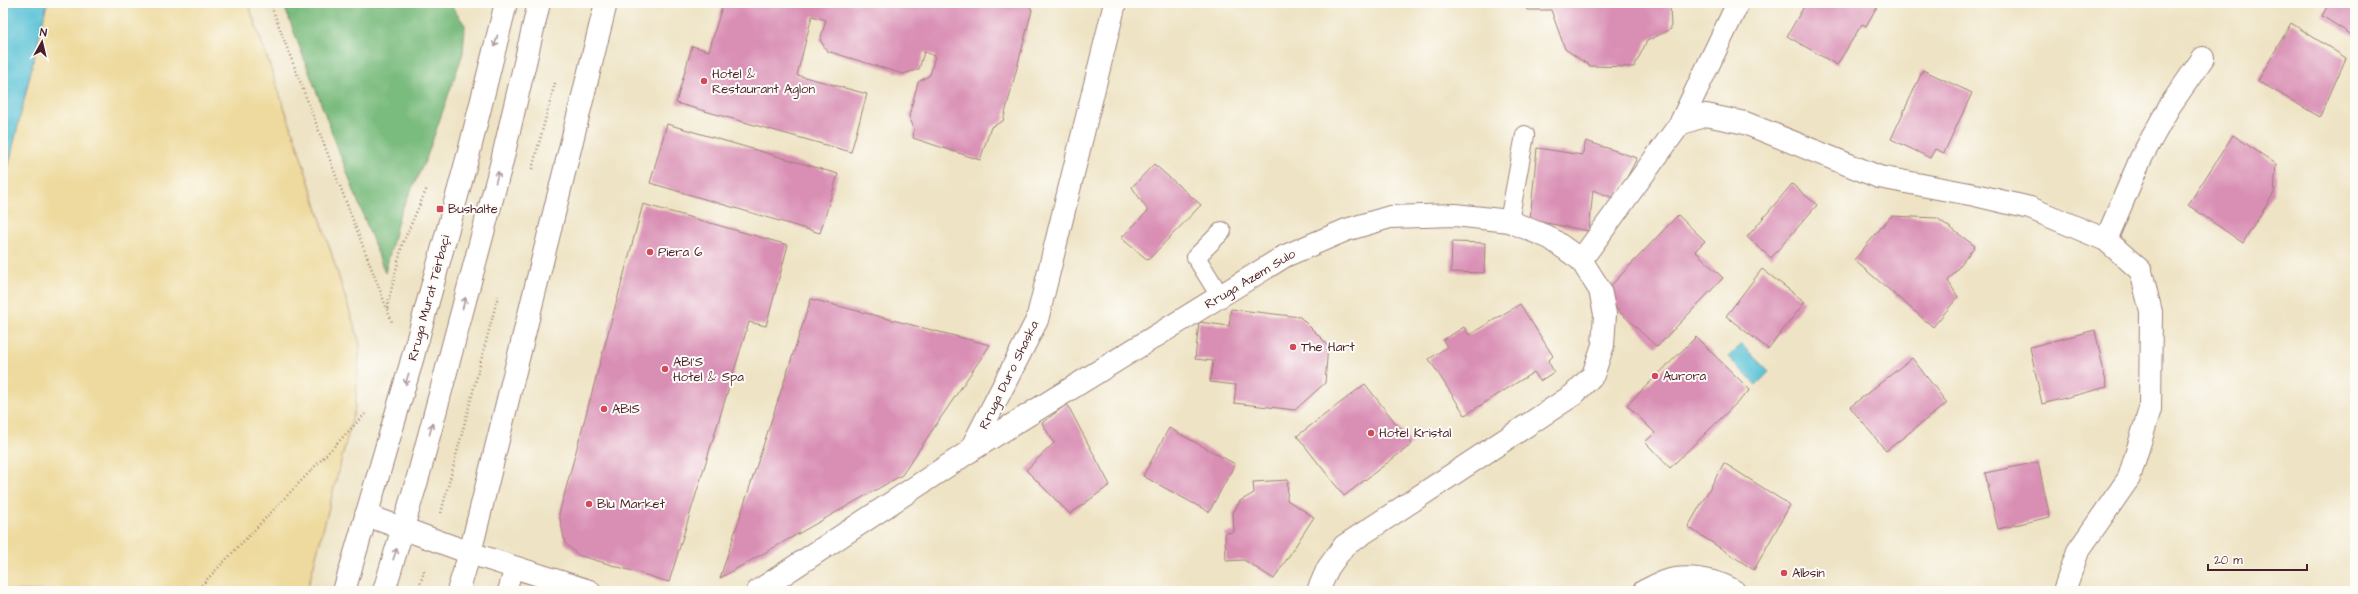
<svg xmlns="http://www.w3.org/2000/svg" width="2358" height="594" font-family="'Architects Daughter',sans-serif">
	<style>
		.forest { fill: #7abc7e; stroke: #626e54 }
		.sand { fill: #eeda9e; stroke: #9c7c64 }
		.water { fill: #5bc3d7; stroke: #527181 }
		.building { fill: #d98eb4 }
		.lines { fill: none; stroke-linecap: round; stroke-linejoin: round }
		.lane-casing { stroke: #9c8178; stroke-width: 20 }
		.street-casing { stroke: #9c8178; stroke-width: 24 }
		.secondary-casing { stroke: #9c8178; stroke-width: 24 }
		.primary-casing { stroke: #9c8178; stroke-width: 24 }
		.path { stroke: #9c8178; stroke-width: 2.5; stroke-dasharray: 1 3; stroke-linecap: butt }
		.lane { stroke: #fff; stroke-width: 18 }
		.street { stroke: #fff; stroke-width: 22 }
		.secondary { stroke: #fff; stroke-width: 22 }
		.primary { stroke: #fff; stroke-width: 22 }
		.oneway { stroke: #ae9aa0 }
		.poi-dot { fill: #d1495b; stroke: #fdfcf7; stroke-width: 1.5 }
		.labels { text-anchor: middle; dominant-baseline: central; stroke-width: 4; stroke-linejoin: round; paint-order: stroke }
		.poi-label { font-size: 13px; fill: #4a1f2b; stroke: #fdfcf7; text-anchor: start }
		.street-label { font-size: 13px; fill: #4a1f2b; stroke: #fdfcf7 }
	</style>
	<rect width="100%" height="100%" fill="#fdfcf7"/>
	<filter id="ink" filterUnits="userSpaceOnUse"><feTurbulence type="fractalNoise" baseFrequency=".025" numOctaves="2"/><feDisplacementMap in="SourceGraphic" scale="8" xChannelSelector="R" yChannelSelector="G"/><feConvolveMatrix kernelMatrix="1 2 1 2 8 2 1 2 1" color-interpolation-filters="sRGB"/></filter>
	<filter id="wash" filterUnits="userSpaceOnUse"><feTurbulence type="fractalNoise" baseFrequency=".012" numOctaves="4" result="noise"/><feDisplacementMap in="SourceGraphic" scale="16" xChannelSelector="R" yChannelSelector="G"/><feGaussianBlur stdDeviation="0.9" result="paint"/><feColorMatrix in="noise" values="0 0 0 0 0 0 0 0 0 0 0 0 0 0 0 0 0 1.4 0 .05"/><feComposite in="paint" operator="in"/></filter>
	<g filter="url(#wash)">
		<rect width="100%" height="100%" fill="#eee3c4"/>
		<path class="forest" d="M283,3H449L465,25L463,53L426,159L399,216L385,273Z"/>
		<path class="sand" d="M47,3H248L296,141L360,344L355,408L307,591H3V189Z"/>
		<g class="water">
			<path d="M3,3H47L3,189Z"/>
			<path d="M1741,344L1769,372L1756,385L1728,357Z"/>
		</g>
		<g id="blocks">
			<g class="building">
				<path d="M723,3H1028L1032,10L1003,121L991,127L980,160L913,138L914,129L909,116L918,82L930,75L935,56L924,52L919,69L903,74L827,51L820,40L826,20L812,16L797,75L867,94L851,152L676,103L692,46L709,51Z"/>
				<path d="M1524,3H1670L1671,29L1647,41L1634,67L1590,66L1565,49L1551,10H1527Z"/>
				<path d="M1806,3H1879L1866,26L1862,24L1837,65L1787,36Z"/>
				<path d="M2329,3H2355V37L2322,16Z"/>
				<path d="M2291,23L2346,58L2320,117L2258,81Z"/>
				<path d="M1923,70L1972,93L1944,153L1935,149L1930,158L1891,139Z"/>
				<path d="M667,124L838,174L820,233L650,183Z"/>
				<path d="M2233,135L2276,164L2274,193L2243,243L2188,205Z"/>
				<path d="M1586,141L1637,158L1616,199L1593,190L1589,231L1530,220L1537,148L1582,155Z"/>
				<path d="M1154,164L1201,205L1148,260L1121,238L1148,211L1132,187Z"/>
				<path d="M1792,184L1817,205L1771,258L1747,237Z"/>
				<path d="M643,204L788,245L766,326L749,322L669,582L578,555L565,543L559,514Z"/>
				<path d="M1678,215L1705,241L1695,251L1723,278L1657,347L1602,295Z"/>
				<path d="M1891,216L1937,218L1975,246L1948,281L1958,297L1933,327L1854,260Z"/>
				<path d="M1452,242L1485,243L1484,273L1451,272Z"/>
				<path d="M1762,269L1805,302L1768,349L1726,316Z"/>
				<path d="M811,299L990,345L902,475L720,578Z"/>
				<path d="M1520,304L1553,356L1548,361L1554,372L1540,381L1534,372L1465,415L1429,359L1447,347L1443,340L1464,327L1469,335Z"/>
				<path d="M1231,309L1300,317L1328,345L1325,383L1295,410L1234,403L1236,385L1210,382L1213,361L1195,359L1199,322L1229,326Z"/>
				<path d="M2095,330L2107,387L2042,404L2030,347Z"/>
				<path d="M1696,337L1750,390L1670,468L1645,442L1655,433L1627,405Z"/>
				<path d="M1912,358L1947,403L1886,451L1850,407Z"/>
				<path d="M1365,384L1412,444L1344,496L1297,436Z"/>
				<path d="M1067,404L1110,485L1070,514L1026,470L1054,443L1042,423Z"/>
				<path d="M1169,428L1235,464L1209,512L1143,476Z"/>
				<path d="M2038,462L2050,517L1998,529L1985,473Z"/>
				<path d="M1724,463L1790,505L1754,570L1688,527Z"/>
				<path d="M1288,480L1287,500L1314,517L1274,579L1244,560L1226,561L1225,533L1234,532L1233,513L1240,501L1254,493L1253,482Z"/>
			</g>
		</g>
	</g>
	<g filter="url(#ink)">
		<use href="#blocks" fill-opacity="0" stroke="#9c8178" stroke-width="1"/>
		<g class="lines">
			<g class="lane-casing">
				<g id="lane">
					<path d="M1509,221L1525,135"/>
					<path d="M1220,296L1196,257L1222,231"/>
					<path d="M507,591L514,567"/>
				</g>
			</g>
			<g class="street-casing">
				<g id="street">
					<path d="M1680,124L1738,3"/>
					<path d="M2106,240L2141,158L2169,107L2203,58"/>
					<path d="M1581,260L1680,124L1706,115L1745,123L1879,177L1975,195L2030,208L2106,240L2141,271L2151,312L2150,409L2129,478L2078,551L2064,591"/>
					<path d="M970,451L1285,256L1346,230L1390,217L1455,215L1509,221L1550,238L1581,260L1600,290L1605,314L1603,345L1593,375L1573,395L1344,546L1328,568L1318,591"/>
					<path d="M366,515L470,553L589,591"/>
					<path d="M458,591L470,553L606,3"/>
					<path d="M1644,591C1651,588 1659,583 1667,581C1687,575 1717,580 1734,591"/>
				</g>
			</g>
			<g class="secondary-casing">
				<path id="secondary" d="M758,591L970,451L1037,320L1115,3"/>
			</g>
			<g class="primary-casing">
				<g id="primary">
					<path d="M344,591L410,367L469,152L506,3"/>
					<path d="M384,591L418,477L501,165L539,3"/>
				</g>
			</g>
			<g class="path">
				<path d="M270,3L392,322"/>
				<path d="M532,169L555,83"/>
				<path d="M387,308L402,245L427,188"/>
				<path d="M441,513L498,296"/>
				<path d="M196,591L365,414"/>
				<path d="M418,591L425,568"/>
			</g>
			<use href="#lane" class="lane"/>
			<use href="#street" class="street"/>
			<use href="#secondary" class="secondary"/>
			<use href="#primary" class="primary"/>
		</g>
		<defs><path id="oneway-shaft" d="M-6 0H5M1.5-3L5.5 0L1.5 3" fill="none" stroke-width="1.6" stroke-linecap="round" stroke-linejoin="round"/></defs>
		<g class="oneway">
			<use href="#oneway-shaft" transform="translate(496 41) rotate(104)"/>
			<use href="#oneway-shaft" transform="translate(497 177) rotate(-75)"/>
			<use href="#oneway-shaft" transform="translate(464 303) rotate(-75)"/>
			<use href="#oneway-shaft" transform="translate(407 379) rotate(106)"/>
			<use href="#oneway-shaft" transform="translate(431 429) rotate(-75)"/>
			<use href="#oneway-shaft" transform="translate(395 554) rotate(-72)"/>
		</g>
	</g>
	<g class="poi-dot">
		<circle cx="704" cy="81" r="4"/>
		<rect x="436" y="205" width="8" height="8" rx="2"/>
		<circle cx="650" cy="252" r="4"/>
		<circle cx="1293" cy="347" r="4"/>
		<circle cx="665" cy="369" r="4"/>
		<circle cx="1655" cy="376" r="4"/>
		<circle cx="604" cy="409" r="4"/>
		<circle cx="1371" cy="433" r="4"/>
		<circle cx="589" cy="504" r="4"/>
		<circle cx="1784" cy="573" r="4"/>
	</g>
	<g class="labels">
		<g class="poi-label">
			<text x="712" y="74">Hotel &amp;<tspan x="712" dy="15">Restaurant Aglon</tspan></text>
			<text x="448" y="209">Bushalte</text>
			<text x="658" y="252">Piera 6</text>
			<text x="1301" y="347">The Hart</text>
			<text x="673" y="362">ABI'S<tspan x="673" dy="15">Hotel &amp; Spa</tspan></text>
			<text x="1663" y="376">Aurora</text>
			<text x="612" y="409">ABIS</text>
			<text x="1379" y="433">Hotel Kristal</text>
			<text x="597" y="504">Blu Market</text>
			<text x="1792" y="573">Albsin</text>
		</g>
		<g class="street-label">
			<text transform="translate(1250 279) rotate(-31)">Rruga Azem Sulo</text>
			<text transform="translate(429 298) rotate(-75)">Rruga Murat Tërbaçi</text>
			<text transform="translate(1009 375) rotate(-64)">Rruga Duro Shaska</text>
		</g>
	</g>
	<rect width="2358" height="594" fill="none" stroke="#fdfcf7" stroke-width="16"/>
	<g transform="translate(42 42) rotate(8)" stroke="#fdfcf7" stroke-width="3" paint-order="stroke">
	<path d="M0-3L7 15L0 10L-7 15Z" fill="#4a1f2b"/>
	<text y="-6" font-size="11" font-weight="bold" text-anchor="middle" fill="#4a1f2b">N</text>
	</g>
	<path d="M2208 564v6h99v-6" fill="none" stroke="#4a1f2b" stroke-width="2"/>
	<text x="2214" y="564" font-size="12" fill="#4a1f2b" stroke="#fdfcf7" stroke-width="3" paint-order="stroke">20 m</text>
</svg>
